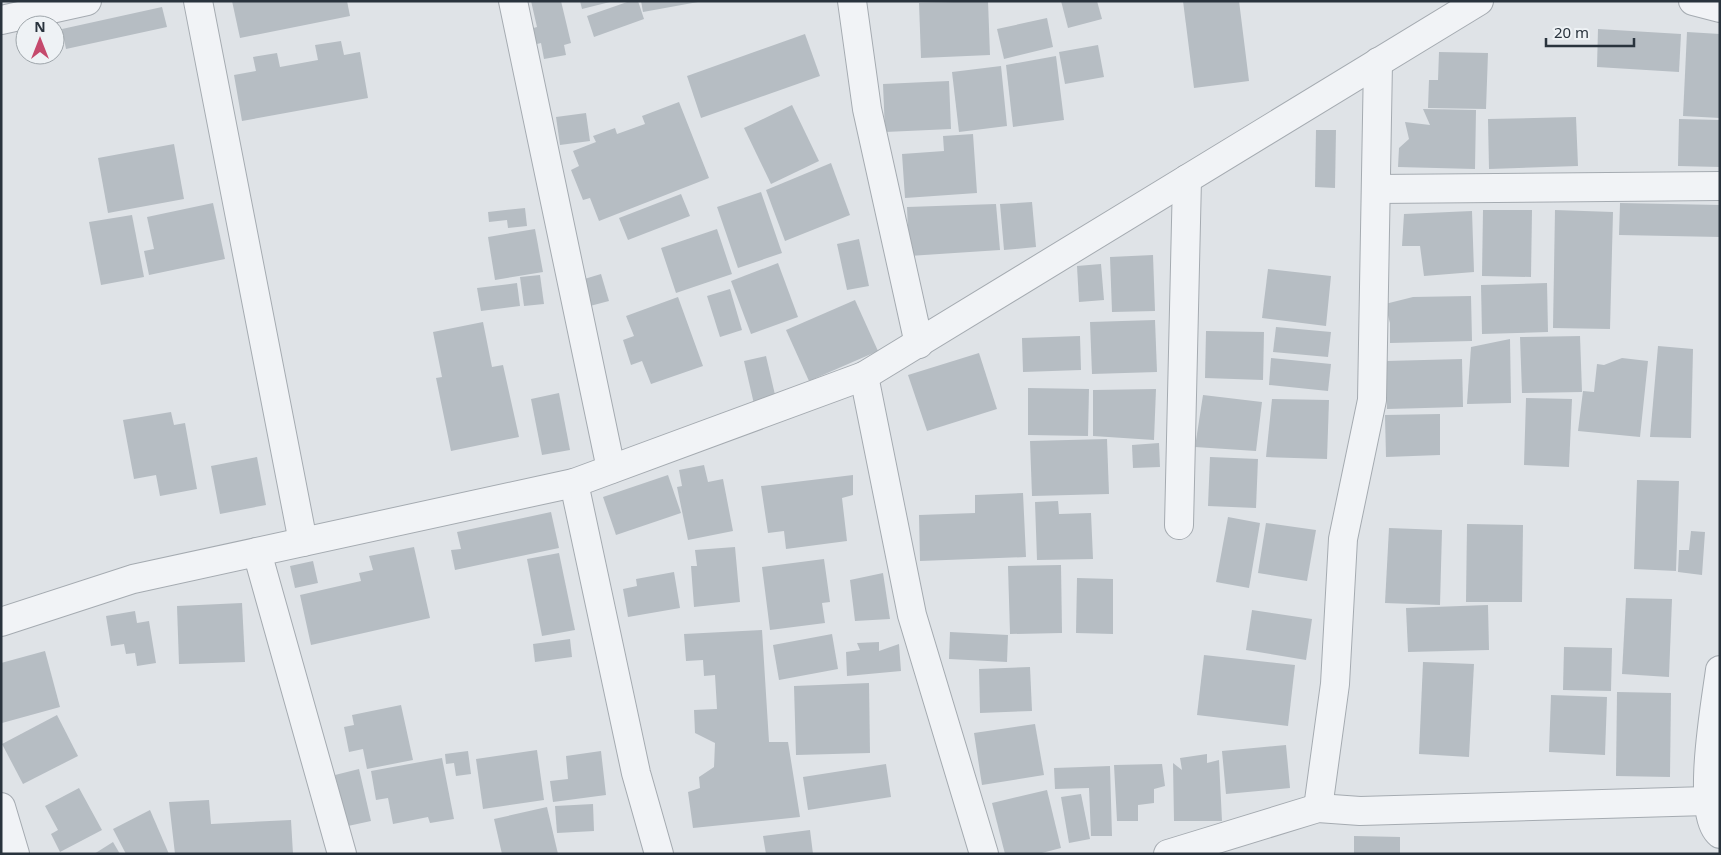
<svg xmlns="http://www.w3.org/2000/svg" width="1721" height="855" font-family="'Noto Sans',sans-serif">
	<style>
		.building { fill: #b6bdc3 }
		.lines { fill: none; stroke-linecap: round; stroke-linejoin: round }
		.minor-casing { stroke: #a5abb1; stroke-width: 30 }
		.minor { stroke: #f1f3f6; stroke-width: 28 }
	</style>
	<rect width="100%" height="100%" fill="#dfe3e7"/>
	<g class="building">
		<path d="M232,1H347L350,16L240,38Z"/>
		<path d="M531,1H561L571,43L564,45L566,55L544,59L541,43L533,45L530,29L537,27Z"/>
		<path d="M580,1H610V2L582,9Z"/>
		<path d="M630,1H638L644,19L594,37L587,16Z"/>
		<path d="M641,1H698V2L643,12Z"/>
		<path d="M988,1L990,55L921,58L919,3Z"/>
		<path d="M1061,1H1097L1102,19L1068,28Z"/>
		<path d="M1183,1H1239L1249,81L1194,88Z"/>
		<path d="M162,7L167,27L66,49L62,29Z"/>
		<path d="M1047,18L1053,47L1004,59L997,29Z"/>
		<path d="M1598,29L1681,34L1679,72L1597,67Z"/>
		<path d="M1687,32L1720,34V118L1683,116Z"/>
		<path d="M805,34L820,76L701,118L687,76Z"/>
		<path d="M341,41L344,55L360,52L368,98L242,121L234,75L256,71L253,57L277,53L280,67L318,60L315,45Z"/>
		<path d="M1098,45L1104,77L1065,84L1059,52Z"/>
		<path d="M1439,52L1488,53L1486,109L1428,108L1429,80H1438Z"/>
		<path d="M1056,56L1064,120L1013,127L1006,65Z"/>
		<path d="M1001,66L1007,126L959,132L952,72Z"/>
		<path d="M949,81L951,129L885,132L883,84Z"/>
		<path d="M679,102L709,178L599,221L590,198L583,200L571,170L579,166L573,151L596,142L593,136L615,128L617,134L645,124L642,116Z"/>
		<path d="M792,105L819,161L771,184L744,128Z"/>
		<path d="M1423,109L1476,110L1475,169L1398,167L1399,148L1409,139L1405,122L1430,125Z"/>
		<path d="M586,113L590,141L560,145L556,117Z"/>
		<path d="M1576,117L1578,166L1489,169L1488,119Z"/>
		<path d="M1679,119L1720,120V167L1678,166Z"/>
		<path d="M1316,130H1336L1335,188L1315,187Z"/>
		<path d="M973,134L977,193L905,198L902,154L944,151L943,136Z"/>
		<path d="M174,144L184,199L108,213L98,158Z"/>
		<path d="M831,163L850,215L785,241L766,190Z"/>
		<path d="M761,192L782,253L738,268L717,207Z"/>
		<path d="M681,194L690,216L628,240L619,218Z"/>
		<path d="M1032,202L1036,247L1004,250L1000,204Z"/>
		<path d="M213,203L225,259L149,275L144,251L154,249L147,217Z"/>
		<path d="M1620,203L1720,205V237L1619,235Z"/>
		<path d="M996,204L1000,250L909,256L907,207Z"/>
		<path d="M525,208L527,226L508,228L507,220L489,222L488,212Z"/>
		<path d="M1483,210H1532L1531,277L1482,276Z"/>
		<path d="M1555,210L1613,212L1610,329L1553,328Z"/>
		<path d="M1472,211L1474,272L1424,276L1420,246H1402L1404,214Z"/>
		<path d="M132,215L144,277L101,285L89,222Z"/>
		<path d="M535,229L543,272L495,280L488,237Z"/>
		<path d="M717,229L732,274L676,293L661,248Z"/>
		<path d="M859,239L869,286L847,290L837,244Z"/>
		<path d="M1153,255L1155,311L1112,312L1110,257Z"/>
		<path d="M778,263L798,317L751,334L731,281Z"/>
		<path d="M1101,264L1104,300L1079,302L1077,266Z"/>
		<path d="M1268,269L1331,276L1326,326L1262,318Z"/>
		<path d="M601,274L609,301L590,306L581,280Z"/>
		<path d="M540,275L544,304L524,306L520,277Z"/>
		<path d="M517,283L520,306L481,311L477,288Z"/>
		<path d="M1547,283L1548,332L1482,334L1481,285Z"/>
		<path d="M730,289L742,330L720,337L707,296Z"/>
		<path d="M1471,296L1472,341L1390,343V323L1385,304L1413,297Z"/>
		<path d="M678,297L703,366L651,384L642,361L631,365L623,340L634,336L626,316Z"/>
		<path d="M855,300L878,351L809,381L786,330Z"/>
		<path d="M1155,320L1157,372L1092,374L1090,322Z"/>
		<path d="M483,322L492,367L503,365L519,437L451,451L436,378L442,377L433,332Z"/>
		<path d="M1276,327L1331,332L1328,357L1273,352Z"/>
		<path d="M1206,331L1264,332L1263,380L1205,378Z"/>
		<path d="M1080,336L1081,370L1023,372L1022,338Z"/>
		<path d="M1580,336L1582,392L1522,393L1520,337Z"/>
		<path d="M1510,339L1511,403L1467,404L1471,347Z"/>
		<path d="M1658,346L1693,349L1691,438L1650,437Z"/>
		<path d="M979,353L997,409L927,431L908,375Z"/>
		<path d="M766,356L776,399L754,404L744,361Z"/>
		<path d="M1271,358L1331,364L1328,391L1269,385Z"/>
		<path d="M1622,358L1648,361L1640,437L1578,431L1583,391L1594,392L1597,364L1604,365Z"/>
		<path d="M1462,359L1463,407L1387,409L1386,361Z"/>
		<path d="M1028,388L1089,389L1088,436L1028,435Z"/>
		<path d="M1156,389L1154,440L1093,436V390Z"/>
		<path d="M559,393L570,450L542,455L531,399Z"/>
		<path d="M1203,395L1262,402L1256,451L1195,447Z"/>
		<path d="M1526,398L1572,399L1569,467L1524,465Z"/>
		<path d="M1272,399L1329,400L1327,459L1266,457Z"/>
		<path d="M171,412L174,425L185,423L197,489L160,496L156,475L134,479L123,420Z"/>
		<path d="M1440,414V455L1386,457L1385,415Z"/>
		<path d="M1107,439L1109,494L1032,496L1030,441Z"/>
		<path d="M1159,443L1160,467L1133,468L1132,445Z"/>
		<path d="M257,457L266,505L220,514L211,466Z"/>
		<path d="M1210,457L1258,459L1256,508L1208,506Z"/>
		<path d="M704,465L708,482L723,479L733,531L688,540L677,487L682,486L679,470Z"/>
		<path d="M668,475L681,513L616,535L603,497Z"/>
		<path d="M853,475V495L842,498L847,541L786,549L784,531L768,533L761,486Z"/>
		<path d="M1637,480L1679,481L1676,571L1634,569Z"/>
		<path d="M1023,493L1026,557L920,561L919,515L975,513V495Z"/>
		<path d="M1058,501L1059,514L1091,513L1093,559L1037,560L1035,502Z"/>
		<path d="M551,512L559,548L455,570L451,550L461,549L457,532Z"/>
		<path d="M1228,517L1260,523L1249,588L1216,582Z"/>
		<path d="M1266,523L1316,530L1307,581L1258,573Z"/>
		<path d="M1467,524L1523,525L1522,602H1466Z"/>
		<path d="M1389,528L1442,530L1440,605L1385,603Z"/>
		<path d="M1691,531L1705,532L1702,575L1678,572L1679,550H1689Z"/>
		<path d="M414,547L430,618L311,645L300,595L361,581L359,573L373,570L369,556Z"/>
		<path d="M735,547L740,602L694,607L691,566H697L695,550Z"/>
		<path d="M559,553L575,630L542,636L527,559Z"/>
		<path d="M824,559L830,602L822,603L825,623L770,630L762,567Z"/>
		<path d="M313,561L318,583L295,588L290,566Z"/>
		<path d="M1061,565L1062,633L1010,634L1008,566Z"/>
		<path d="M674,572L680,608L628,617L623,589L637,586L636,579Z"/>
		<path d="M883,573L890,619L855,621L850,580Z"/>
		<path d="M1077,578L1113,579V634L1076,633Z"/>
		<path d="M1626,598L1672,599L1669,677L1622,674Z"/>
		<path d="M242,603L245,662L179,664L177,606Z"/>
		<path d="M1488,605L1489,650L1408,652L1406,608Z"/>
		<path d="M1252,610L1312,619L1306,660L1246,650Z"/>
		<path d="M135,611L137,623L149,621L156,663L137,666L135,653L126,654L124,644L111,646L106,616Z"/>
		<path d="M762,630L769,742H788L800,817L693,828L688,792L700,788L699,777L714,767L715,743L695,733L694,710L717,709L715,675L704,676L703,660L686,661L684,634Z"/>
		<path d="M950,632L1008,635L1007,662L949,659Z"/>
		<path d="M832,634L838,669L779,680L773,645Z"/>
		<path d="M570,639L572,657L535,662L533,644Z"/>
		<path d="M879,642V651L899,644L901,671L847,676L846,652L860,650L857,643Z"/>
		<path d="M1564,647L1612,648L1611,691L1563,690Z"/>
		<path d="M45,651L60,707L2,723L1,663Z"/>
		<path d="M1204,655L1295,665L1288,726L1197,715Z"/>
		<path d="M1423,662L1474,664L1469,757L1419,754Z"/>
		<path d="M1030,667L1032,711L980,713L979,669Z"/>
		<path d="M869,683L870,753L796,755L794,686Z"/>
		<path d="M1617,692L1671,693L1670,777L1616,776Z"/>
		<path d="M1551,695L1607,697L1605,755L1549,752Z"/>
		<path d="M401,705L413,760L367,769L363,749L349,752L344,727L354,725L352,715Z"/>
		<path d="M57,715L78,756L23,784L2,744Z"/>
		<path d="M1035,724L1044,775L982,785L974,733Z"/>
		<path d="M1286,745L1290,788L1226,794L1222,751Z"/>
		<path d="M537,750L544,800L483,809L476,759Z"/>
		<path d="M468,751L471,774L456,776L454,763L446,764L445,754Z"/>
		<path d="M601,751L606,795L553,802L550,781L568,779L566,756Z"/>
		<path d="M1207,754V763L1219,760L1222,821H1174L1173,763L1182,770L1180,758Z"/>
		<path d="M442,758L454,819L430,823L428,817L393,824L388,798L376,800L371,771Z"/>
		<path d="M886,764L891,797L808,810L803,777Z"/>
		<path d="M1162,764L1165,786L1154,789V803L1138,805V821H1117L1114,765Z"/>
		<path d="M1110,766L1112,836H1091L1089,788L1055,789L1054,768Z"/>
		<path d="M359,769L371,821L348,826L335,775Z"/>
		<path d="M79,788L102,830L60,852L51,834L58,830L45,806Z"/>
		<path d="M1047,790L1061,848L1038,854H1005L992,803Z"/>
		<path d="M1081,794L1090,839L1069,843L1061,797Z"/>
		<path d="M209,800L211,824L291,820L293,854H175L169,802Z"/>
		<path d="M593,804L594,831L557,833L555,806Z"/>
		<path d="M547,807L558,854H502L494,819Z"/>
		<path d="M150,810L169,854H126L113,829Z"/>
		<path d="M810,830L813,854H766L763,836Z"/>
		<path d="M1354,836L1400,837V854H1354Z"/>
		<path d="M113,842L120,854H94Z"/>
	</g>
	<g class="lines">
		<g class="minor-casing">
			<g id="minor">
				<path d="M198,1L303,542"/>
				<path d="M513,1L611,469"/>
				<path d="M852,1L867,109L919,344"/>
				<path d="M1693,1L1720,8"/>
				<path d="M1,20L87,1"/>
				<path d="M1376,189L1720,186"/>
				<path d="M864,376L912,615L984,854"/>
				<path d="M574,483L636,773L659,854"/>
				<path d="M1179,525L1187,179"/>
				<path d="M257,552L342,854"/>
				<path d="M1,622L133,579L574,483L864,376L1479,1"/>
				<path d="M1720,670C1716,701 1695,814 1720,834"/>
				<path d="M1,807L15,854"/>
				<path d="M1318,808L1335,684L1343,539L1372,400L1378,62"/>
				<path d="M1168,854L1318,808L1360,811L1707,801"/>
			</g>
		</g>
		<use href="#minor" class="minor"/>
	</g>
	<rect width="1721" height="855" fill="none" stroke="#29333d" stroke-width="5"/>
	<g transform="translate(40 40)"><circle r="24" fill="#eef2f5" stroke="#9fa6ab"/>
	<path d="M0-4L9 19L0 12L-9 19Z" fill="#c54a6d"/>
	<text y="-8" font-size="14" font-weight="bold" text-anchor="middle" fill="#29333d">N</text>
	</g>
	<path d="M1546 38v8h88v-8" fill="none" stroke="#29333d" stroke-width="2.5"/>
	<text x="1554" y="38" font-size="15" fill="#29333d" stroke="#eef2f5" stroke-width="4" paint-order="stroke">20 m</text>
</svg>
